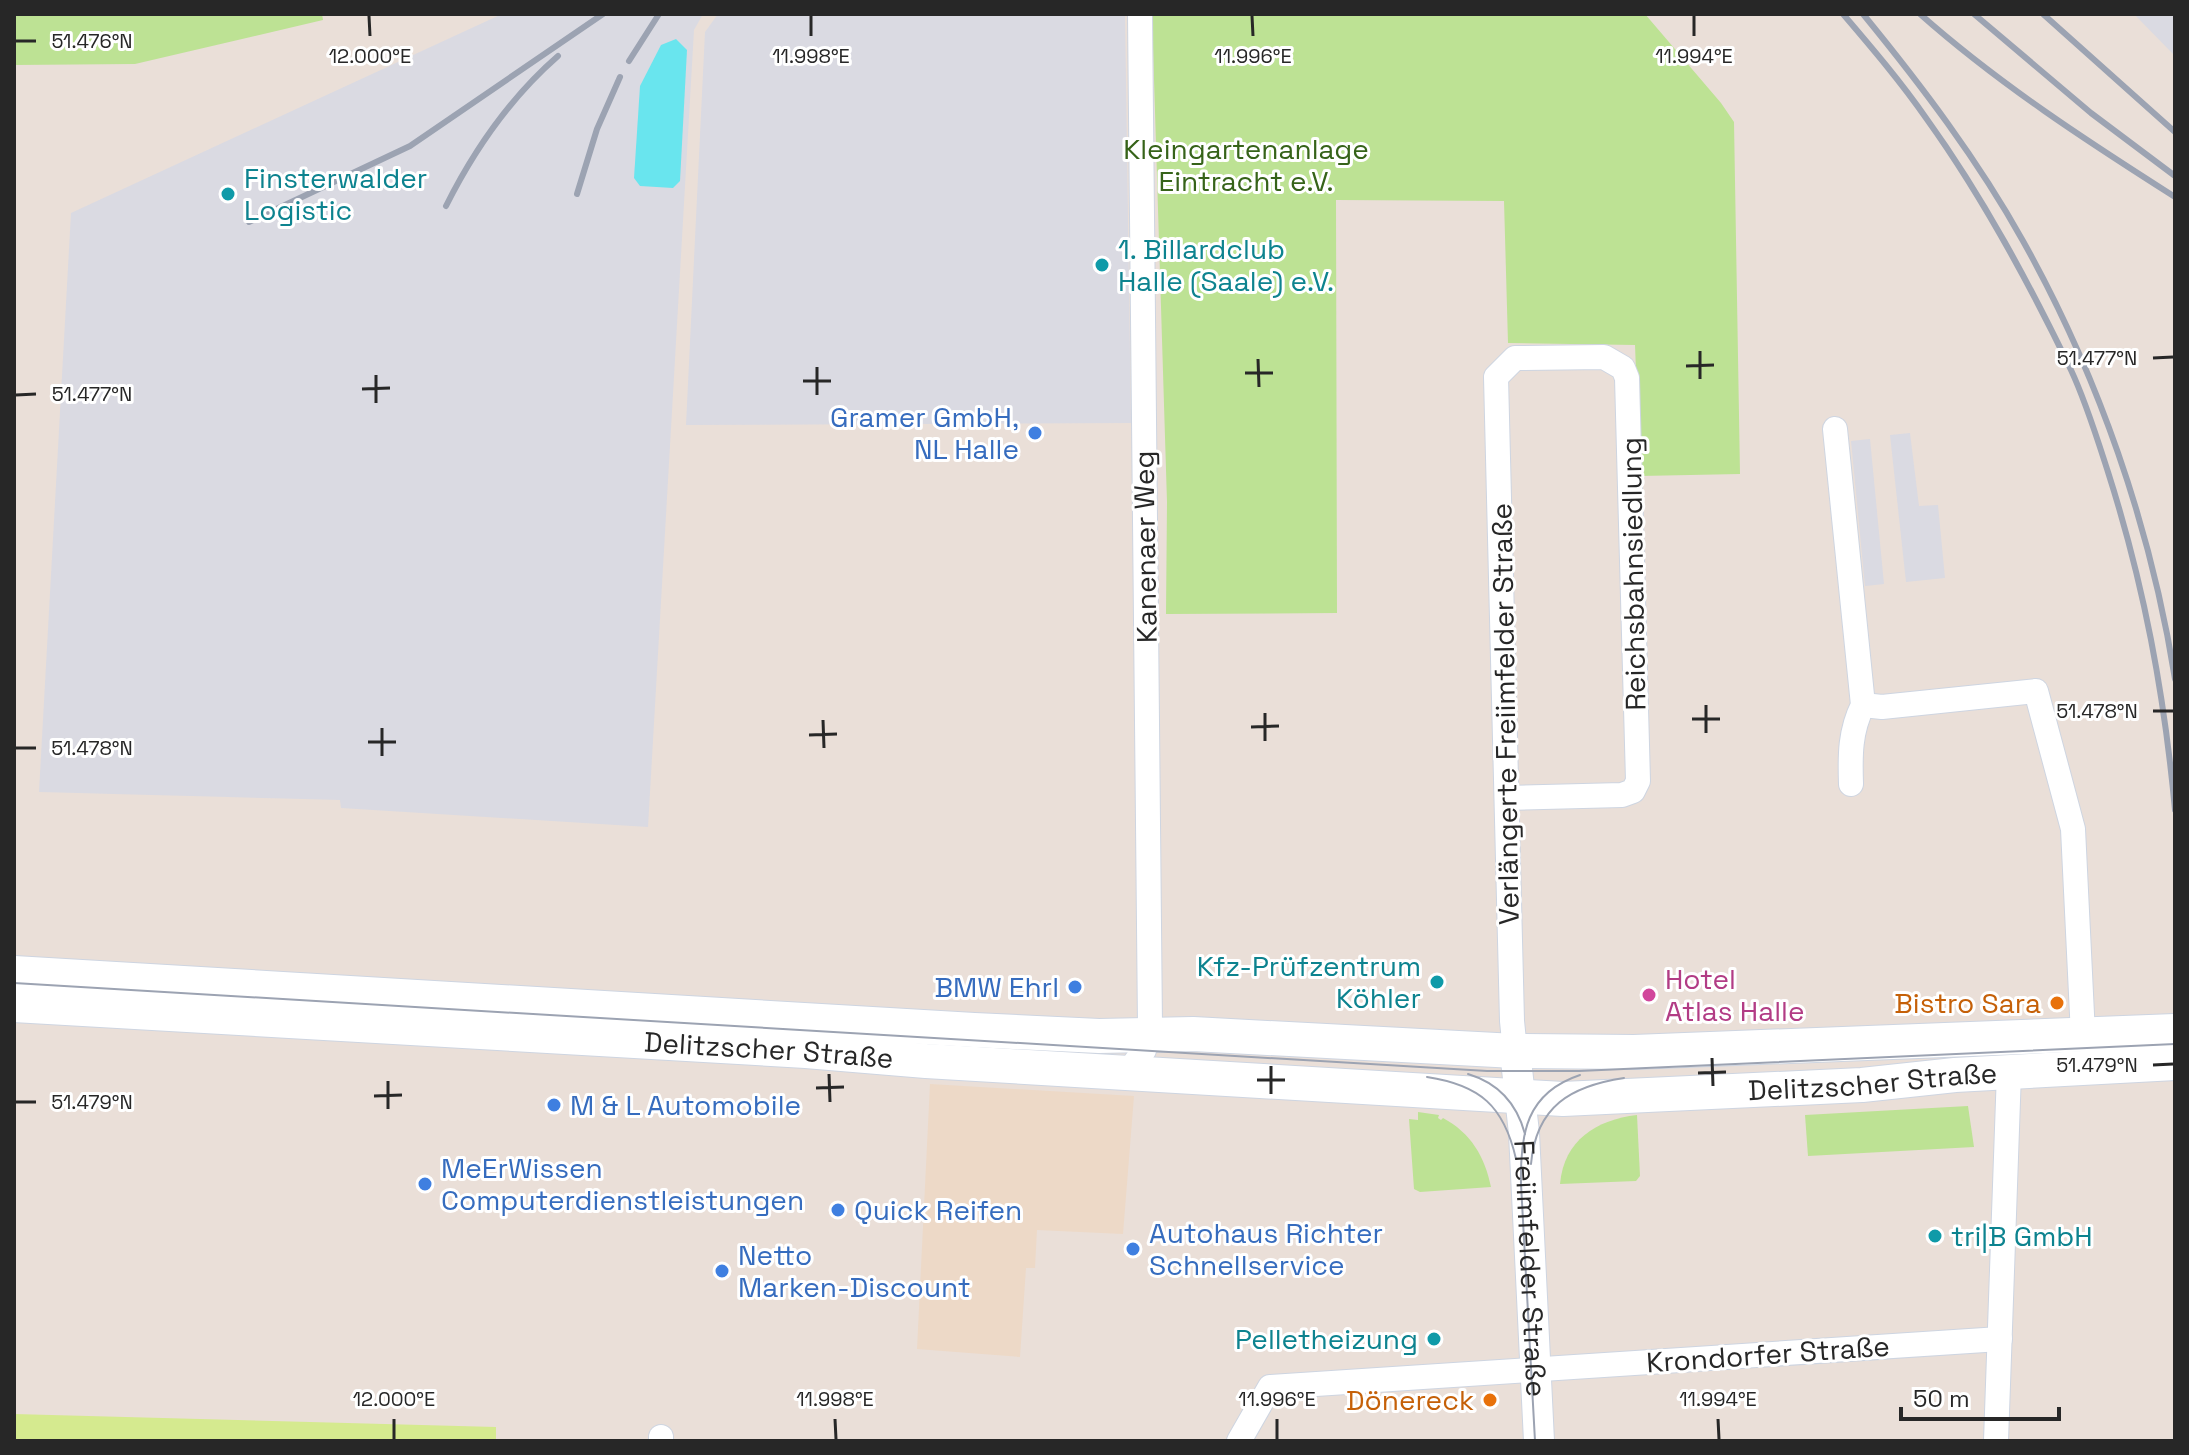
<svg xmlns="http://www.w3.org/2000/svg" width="2189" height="1455" font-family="'Space Grotesk',sans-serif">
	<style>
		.industrial { fill: #dadae2 }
		.education { fill: #edd9c7 }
		.green { fill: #bde294 }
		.pitch { fill: #d5ea8f }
		.water { fill: #69e5ee }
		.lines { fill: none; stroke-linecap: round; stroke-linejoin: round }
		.minor-casing { stroke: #ced5e1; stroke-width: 26 }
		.tertiary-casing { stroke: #ced5e1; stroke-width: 32 }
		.secondary-casing { stroke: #ced5e1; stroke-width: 36 }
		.minor { stroke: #fff; stroke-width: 24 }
		.tertiary { stroke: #fff; stroke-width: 30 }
		.secondary { stroke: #fff; stroke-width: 34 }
		.tram { stroke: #9ca3b2; stroke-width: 2 }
		.rail { stroke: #9ca3b2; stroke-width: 6 }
		.ticks { fill: none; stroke: #272727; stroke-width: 3 }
		.culture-dot { fill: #0f9aa8; stroke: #fff; stroke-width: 3 }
		.shop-dot { fill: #3f7fe0; stroke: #fff; stroke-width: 3 }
		.hotel-dot { fill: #d1479c; stroke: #fff; stroke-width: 3 }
		.food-dot { fill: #e8710a; stroke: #fff; stroke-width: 3 }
		.labels { text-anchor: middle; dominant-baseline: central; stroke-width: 6; stroke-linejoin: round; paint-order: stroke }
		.park-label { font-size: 28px; fill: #366319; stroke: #fff }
		.culture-label { font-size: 28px; fill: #0d838f; stroke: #fff; text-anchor: start }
		.shop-label { font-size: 28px; fill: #366cbe; stroke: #fff; text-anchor: start }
		.street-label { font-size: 28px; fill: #272727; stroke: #fff }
		.hotel-label { font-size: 28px; fill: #b23c85; stroke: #fff; text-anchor: start }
		.food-label { font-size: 28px; fill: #c56008; stroke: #fff; text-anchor: end }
		.ticks-label { font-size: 20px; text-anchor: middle; fill: #272727; stroke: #fff; stroke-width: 6; stroke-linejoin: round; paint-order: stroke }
	</style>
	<rect width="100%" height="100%" fill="#eadfd8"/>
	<g class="industrial">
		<path d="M502,14H703L694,30L648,827L341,808L340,800L39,792L71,213Z"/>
		<path d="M718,14H1125L1131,423L686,425L705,32Z"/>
		<path d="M2134,14H2175V56Z"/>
		<path d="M1910,433L1919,506L1938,505L1945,578L1906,582L1890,435Z"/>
		<path d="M1870,439L1884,584L1865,586L1851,441Z"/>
	</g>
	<path class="education" d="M930,1084L1134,1096L1123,1234L1037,1230L1035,1268H1026L1020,1357L917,1349Z"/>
	<g class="green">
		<path d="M14,14H322L323,20L135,64L14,65Z"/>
		<path d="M1152,14H1645L1721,103L1734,122L1740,474L1640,476L1635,345L1508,343L1504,201L1336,200L1337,613L1166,614L1167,502Z"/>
		<path d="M1968,1106L1974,1147L1808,1156L1805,1115Z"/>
		<path d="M1418,1112L1439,1115L1438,1118L1441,1120L1443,1118C1471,1133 1485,1157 1491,1187L1420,1192L1414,1189L1409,1119L1418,1120Z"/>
		<path d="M1637,1115L1640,1176L1636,1181L1560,1184C1564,1140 1596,1120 1637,1115Z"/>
	</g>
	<path class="pitch" d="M14,1414L496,1427V1441H14Z"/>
	<path class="water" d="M676,39L687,50L680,181L673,188L640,186L634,178L640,86L661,45Z"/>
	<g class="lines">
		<g class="minor-casing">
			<g id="minor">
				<path d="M1835,429L1863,705C1850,731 1850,755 1851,784"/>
				<path d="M1863,705L1882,707L2036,691L2073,829L2083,1035"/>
				<path d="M1507,798L1622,795L1633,791L1638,781L1627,378L1623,368L1604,357L1515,358L1496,377L1512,1021L1515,1051"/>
				<path d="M1127,1074L1144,1050L1150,1026L1140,14"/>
				<path d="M661,1441V1437"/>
				<path d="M1239,1441L1270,1387L2000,1339"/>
				<path d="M1996,1441L2009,1072"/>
			</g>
		</g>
		<g class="tertiary-casing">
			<g id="tertiary">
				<path id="s1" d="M1515,1051L1524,1133L1539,1441"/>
			</g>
		</g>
		<g class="secondary-casing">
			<g id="secondary">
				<path d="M14,973L974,1030L1099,1036L1193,1034L1515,1051L1634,1052L2175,1031"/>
				<path id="s2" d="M14,1005L806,1051L926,1061L1563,1099L1862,1085L1955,1075L2175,1063"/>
			</g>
		</g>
		<use href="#minor" class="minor"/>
		<use href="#tertiary" class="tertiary"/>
		<use href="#secondary" class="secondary"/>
		<g class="tram">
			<path d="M14,983L1487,1071H1579L2175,1044"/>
			<path d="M1468,1074C1498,1083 1517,1104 1525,1134"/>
			<path d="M1427,1077C1480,1085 1504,1106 1516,1159"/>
			<path d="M1531,1164C1536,1106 1571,1086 1624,1078"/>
			<path d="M1535,1441L1521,1184C1520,1134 1526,1093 1580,1075"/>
		</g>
		<g class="rail">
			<path d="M1843,14C1872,48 1901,82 1926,118C1983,197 2029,283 2071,370C2086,402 2097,438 2108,472C2144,585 2164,692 2175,810"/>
			<path d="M1863,14C1921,85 1978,160 2023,241C2098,375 2151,527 2175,679"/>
			<path d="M1920,14C1999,84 2087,141 2175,197"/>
			<path d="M1974,14L2091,113L2175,176"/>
			<path d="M2043,14L2175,132"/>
			<path d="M629,61L659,14"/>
			<path d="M577,194L597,129L620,77"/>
			<path d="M446,206C474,150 511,97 558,56"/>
			<path d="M249,222L410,146L603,14"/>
		</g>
	</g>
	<path class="ticks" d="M369,16L370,36M811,16V36M1252,16L1253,36M1694,16V36M16,41H36M1700,351V379M2153,358L2173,357M1258,359L1259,387M1686,366L1714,365M817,367V395M1245,373H1273M376,375V403M803,381H831M362,389L390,388M16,395L36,394M1706,705V733M2153,711H2173M1265,713V741M1692,719H1720M823,720L824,748M1251,727L1279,726M382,728V756M809,735L837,734M368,742H396M16,748H36M1712,1058L1713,1086M2153,1065L2173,1064M1271,1066V1094M1698,1073L1726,1072M829,1074L830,1102M1257,1080H1285M388,1081V1109M816,1088L844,1087M374,1096L402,1095M16,1102H36M394,1419V1439M835,1419L836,1439M1277,1419V1439M1718,1419L1719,1439"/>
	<g class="culture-dot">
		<circle cx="228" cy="194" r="8"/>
		<circle cx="1102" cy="265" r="8"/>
		<circle cx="1437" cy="982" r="8"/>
		<circle cx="1935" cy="1236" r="8"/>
		<circle cx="1434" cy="1339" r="8"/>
	</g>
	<g class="shop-dot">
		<circle cx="1035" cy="433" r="8"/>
		<circle cx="1075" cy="987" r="8"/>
		<circle cx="554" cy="1105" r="8"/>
		<circle cx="425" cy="1184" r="8"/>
		<circle cx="838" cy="1210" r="8"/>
		<circle cx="1133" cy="1249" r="8"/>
		<circle cx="722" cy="1271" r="8"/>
	</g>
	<circle class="hotel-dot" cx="1649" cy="995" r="8"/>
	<g class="food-dot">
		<circle cx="2057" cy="1003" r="8"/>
		<circle cx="1490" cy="1400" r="8"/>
	</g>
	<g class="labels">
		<g class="park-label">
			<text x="1246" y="149">Kleingartenanlage<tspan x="1246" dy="32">Eintracht e.V.</tspan></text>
		</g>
		<g class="culture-label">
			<text x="244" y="178">Finsterwalder<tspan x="244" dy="32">Logistic</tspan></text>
			<text x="1118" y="249">1. Billardclub<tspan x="1118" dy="32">Halle (Saale) e.V.</tspan></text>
			<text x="1421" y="966" text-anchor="end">Kfz-Prüfzentrum<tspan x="1421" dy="32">Köhler</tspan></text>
			<text x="1951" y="1236">tri|B GmbH</text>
			<text x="1418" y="1339" text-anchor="end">Pelletheizung</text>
		</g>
		<g class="shop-label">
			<text x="1019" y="417" text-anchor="end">Gramer GmbH,<tspan x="1019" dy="32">NL Halle</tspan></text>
			<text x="1059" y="987" text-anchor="end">BMW Ehrl</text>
			<text x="570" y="1105">M &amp; L Automobile</text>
			<text x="441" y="1168">MeErWissen<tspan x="441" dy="32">Computerdienstleistungen</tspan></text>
			<text x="854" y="1210">Quick Reifen</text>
			<text x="1149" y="1233">Autohaus Richter<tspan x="1149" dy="32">Schnellservice</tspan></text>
			<text x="738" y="1255">Netto<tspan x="738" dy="32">Marken-Discount</tspan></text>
		</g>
		<g class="street-label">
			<text transform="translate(1145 547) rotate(-91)">Kanenaer Weg</text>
			<text transform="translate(1633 574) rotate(-91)">Reichsbahnsiedlung</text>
			<text transform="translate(1505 714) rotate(-91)">Verlängerte Freiimfelder Straße</text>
			<text stroke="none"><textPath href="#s2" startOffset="756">Delitzscher Straße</textPath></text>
			<text stroke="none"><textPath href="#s2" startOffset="1862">Delitzscher Straße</textPath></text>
			<text stroke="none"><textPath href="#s1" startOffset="218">Freiimfelder Straße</textPath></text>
			<text transform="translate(1768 1354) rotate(-4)">Krondorfer Straße</text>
		</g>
		<g class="hotel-label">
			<text x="1665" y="979">Hotel<tspan x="1665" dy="32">Atlas Halle</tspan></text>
		</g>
		<g class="food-label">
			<text x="2041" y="1003">Bistro Sara</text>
			<text x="1474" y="1400">Dönereck</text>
		</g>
	</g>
	<g class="ticks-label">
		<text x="92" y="48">51.476°N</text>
		<text x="370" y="63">12.000°E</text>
		<text x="811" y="63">11.998°E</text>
		<text x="1253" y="63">11.996°E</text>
		<text x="1694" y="63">11.994°E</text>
		<text x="2097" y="365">51.477°N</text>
		<text x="92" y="401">51.477°N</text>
		<text x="2097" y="718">51.478°N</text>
		<text x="92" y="755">51.478°N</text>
		<text x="2097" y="1072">51.479°N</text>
		<text x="92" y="1109">51.479°N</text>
		<text x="394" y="1406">12.000°E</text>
		<text x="835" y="1406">11.998°E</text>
		<text x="1277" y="1406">11.996°E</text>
		<text x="1718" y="1406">11.994°E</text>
	</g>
	<rect width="2189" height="1455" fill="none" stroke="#272727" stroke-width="32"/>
	<path d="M1901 1407v12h158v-12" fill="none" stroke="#272727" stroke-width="4"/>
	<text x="1913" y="1407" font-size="24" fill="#272727" stroke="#ffffff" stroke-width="6" paint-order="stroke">50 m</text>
</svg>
